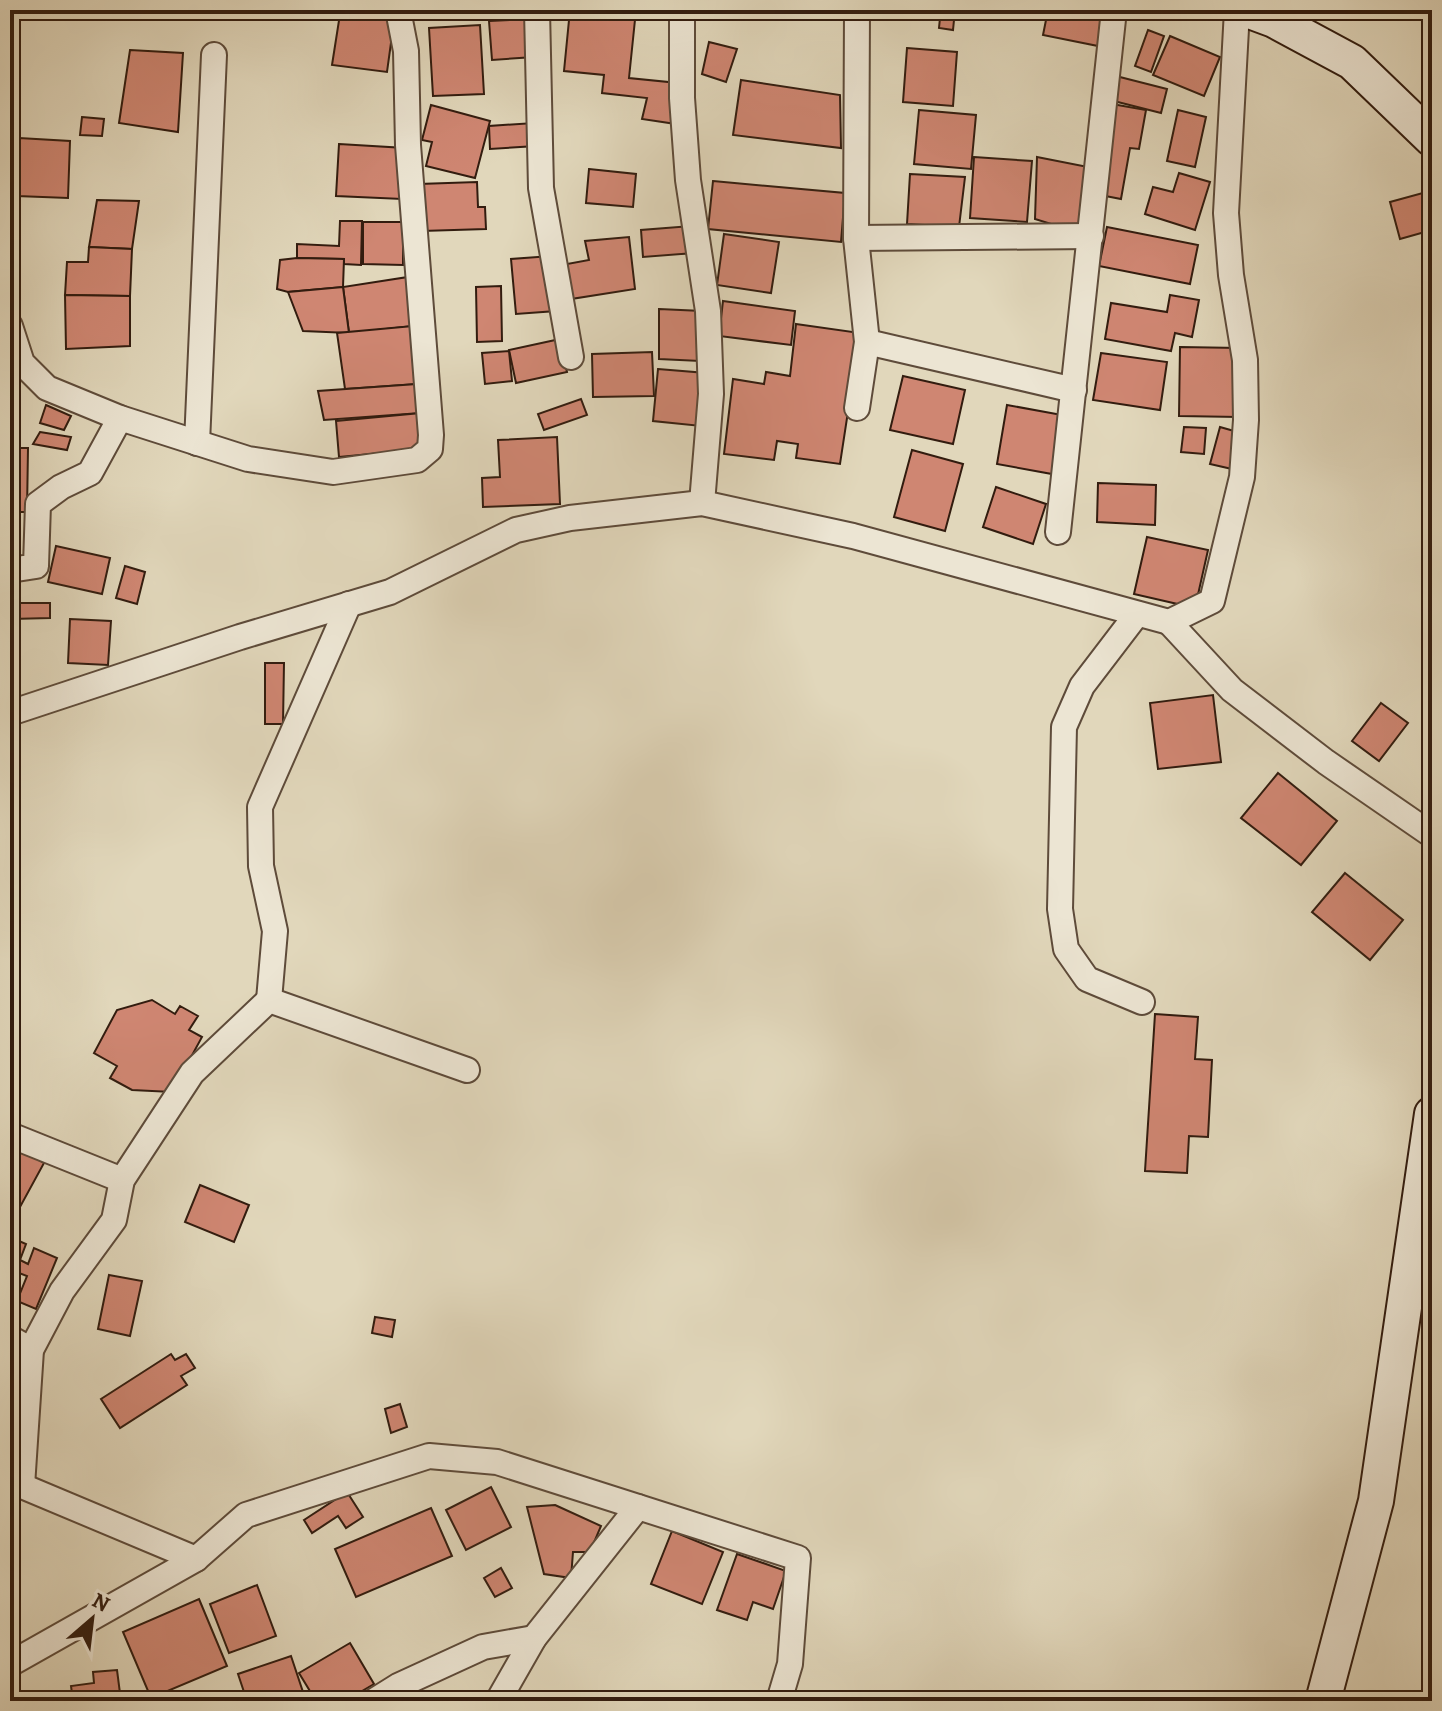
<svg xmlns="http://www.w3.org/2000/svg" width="1442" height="1711" font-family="Alegreya,serif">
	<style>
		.building { fill: #cf8672; stroke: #321c0f; stroke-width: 2 }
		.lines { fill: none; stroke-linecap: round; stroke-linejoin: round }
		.minor-casing { stroke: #5e4b3a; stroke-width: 28 }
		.secondary-casing { stroke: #321c0f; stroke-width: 38 }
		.minor { stroke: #ece5d3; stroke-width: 24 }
		.secondary { stroke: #ece5d3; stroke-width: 34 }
	</style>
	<rect width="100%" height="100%" fill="#e1d7bb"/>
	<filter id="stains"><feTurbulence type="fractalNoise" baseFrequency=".0025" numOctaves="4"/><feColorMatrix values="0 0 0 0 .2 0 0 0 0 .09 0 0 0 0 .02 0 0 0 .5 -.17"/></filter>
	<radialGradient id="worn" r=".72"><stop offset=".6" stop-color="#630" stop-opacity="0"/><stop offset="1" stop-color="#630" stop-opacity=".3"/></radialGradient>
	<g class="building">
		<path d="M421,10H484V13L421,16Z"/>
		<path d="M570,10H636L629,78L678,83L676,124L642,119L647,98L602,93L604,75L564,71Z"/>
		<path d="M898,10H955L953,30L939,28L940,18L898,13Z"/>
		<path d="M1048,10H1105L1098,46L1043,35Z"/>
		<path d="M340,14L394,21L387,72L332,65Z"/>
		<path d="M532,19L534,57L492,60L489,21Z"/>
		<path d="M480,25L484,94L433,96L429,28Z"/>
		<path d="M1148,30L1164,36L1151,72L1135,66Z"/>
		<path d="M1170,36L1220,57L1204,96L1153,75Z"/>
		<path d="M709,42L737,49L726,82L702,74Z"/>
		<path d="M907,48L957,52L953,106L903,102Z"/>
		<path d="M130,50L183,53L178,132L119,123Z"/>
		<path d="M1112,75L1167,89L1161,113L1106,99Z"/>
		<path d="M741,80L840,95L841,148L733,135Z"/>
		<path d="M1112,104L1146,110L1139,149L1130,148L1121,199L1095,194Z"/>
		<path d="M431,105L490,121L475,178L426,166L432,142L422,140Z"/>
		<path d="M919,110L976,115L971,169L914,164Z"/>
		<path d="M1178,110L1206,117L1195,167L1167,161Z"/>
		<path d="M82,117L104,119L102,136L80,135Z"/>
		<path d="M534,123L536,146L490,149L489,126Z"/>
		<path d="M19,138L70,141L68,198L17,196Z"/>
		<path d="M339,144L405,148L402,199L336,196Z"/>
		<path d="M974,157L1032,161L1027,222L970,218Z"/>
		<path d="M1037,157L1093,168L1080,233L1035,219Z"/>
		<path d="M589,169L636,174L633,207L586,203Z"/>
		<path d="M1179,173L1210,182L1195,230L1145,214L1153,187L1173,192Z"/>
		<path d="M910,174L965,177L959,227L907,224Z"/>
		<path d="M713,181L845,193L841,242L708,229Z"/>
		<path d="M477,182L478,207H485L486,229L422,231L419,184Z"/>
		<path d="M1430,191L1432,230L1400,239L1390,202Z"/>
		<path d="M97,200L139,201L132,249L89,247Z"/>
		<path d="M340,221H362L361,265L344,264V259L297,258V244L339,246Z"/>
		<path d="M363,222H403V265L363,264Z"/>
		<path d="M691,226L694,253L643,257L641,230Z"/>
		<path d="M1107,227L1198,245L1190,284L1099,266Z"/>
		<path d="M724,234L779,242L771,293L717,285Z"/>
		<path d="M629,237L635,289L571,299L567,264L589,260L585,241Z"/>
		<path d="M89,247L132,249L130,296L65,295L67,262H88Z"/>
		<path d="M551,256L556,311L516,314L511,259Z"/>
		<path d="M297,258L344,259L343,287L288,292L277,289L280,260Z"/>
		<path d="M408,277L413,326L349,333L343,287Z"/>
		<path d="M501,286L502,341L477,342L476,287Z"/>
		<path d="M343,287L349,333L303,331L288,292Z"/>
		<path d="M65,295L130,296V346L66,349Z"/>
		<path d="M1170,295L1199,300L1192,337L1175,333L1171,351L1105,339L1111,303L1167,312Z"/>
		<path d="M723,301L795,311L791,345L719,336Z"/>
		<path d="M659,309L702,311L700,361L659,359Z"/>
		<path d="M796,324L860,333L840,464L796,458L798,444L777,441L774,460L724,454L733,379L764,384L766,372L790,376Z"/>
		<path d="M413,326L417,384L345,389L337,333Z"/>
		<path d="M560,339L567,372L516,383L509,350Z"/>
		<path d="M1180,347L1240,348L1239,417L1179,416Z"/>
		<path d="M509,351L512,381L485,384L482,353Z"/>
		<path d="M652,352L654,396L593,397L592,354Z"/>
		<path d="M1101,353L1167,362L1160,410L1093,400Z"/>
		<path d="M658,369L706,373L701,426L653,421Z"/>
		<path d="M903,376L965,390L953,444L890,430Z"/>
		<path d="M417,384L421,413L324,420L318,391Z"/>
		<path d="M581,399L587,415L544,430L538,414Z"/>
		<path d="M46,405L71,416L64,430L40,423Z"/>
		<path d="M1007,405L1062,415L1052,474L997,464Z"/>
		<path d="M421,413L424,449L339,457L336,421Z"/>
		<path d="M1184,427L1206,428L1204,454L1181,452Z"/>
		<path d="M1220,427L1241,433L1232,469L1210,464Z"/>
		<path d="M40,432L71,437L67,450L33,444Z"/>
		<path d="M557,437L560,504L483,507L482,478L500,477L498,440Z"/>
		<path d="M10,448H28L27,512H10Z"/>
		<path d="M912,450L963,464L945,531L894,517Z"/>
		<path d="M1098,483L1156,485L1155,525L1097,522Z"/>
		<path d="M996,487L1046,504L1033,544L983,527Z"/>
		<path d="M1147,537L1208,550L1195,608L1134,594Z"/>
		<path d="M56,546L110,558L102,594L48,582Z"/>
		<path d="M125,566L145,572L137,604L116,598Z"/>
		<path d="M10,603H50V618L11,619Z"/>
		<path d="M70,619L111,621L108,665L68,663Z"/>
		<path d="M265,663H284L283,724H265Z"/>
		<path d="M1213,695L1221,762L1158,769L1150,703Z"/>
		<path d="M1381,703L1408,723L1379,761L1352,741Z"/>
		<path d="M1278,773L1337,821L1301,865L1241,818Z"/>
		<path d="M1345,873L1403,920L1370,960L1312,912Z"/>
		<path d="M152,1000L175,1014L180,1006L198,1016L189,1030L202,1037L172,1092L132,1090L110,1078L117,1066L94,1053L117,1010Z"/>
		<path d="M1155,1014L1198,1017L1195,1059L1212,1060L1208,1137L1189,1136L1187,1173L1145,1171Z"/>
		<path d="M10,1144L44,1163L14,1218L10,1216Z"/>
		<path d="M200,1185L249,1205L234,1242L185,1222Z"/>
		<path d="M10,1237L26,1244L20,1260L28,1264L34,1248L57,1258L36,1309L17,1301L27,1276L14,1271L10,1280Z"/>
		<path d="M109,1275L142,1281L130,1336L98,1329Z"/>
		<path d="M375,1317L395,1320L392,1337L372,1333Z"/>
		<path d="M171,1354L175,1360L186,1354L195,1368L181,1376L187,1385L120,1428L101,1399Z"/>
		<path d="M400,1404L407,1427L391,1433L385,1409Z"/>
		<path d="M491,1487L511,1527L466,1550L446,1510Z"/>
		<path d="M347,1492L363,1517L346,1528L338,1516L312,1533L304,1520Z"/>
		<path d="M555,1505L601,1526L590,1552H573L571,1578L544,1574L527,1507Z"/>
		<path d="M431,1508L452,1556L356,1597L335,1549Z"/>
		<path d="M672,1531L723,1552L702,1604L651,1584Z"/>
		<path d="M737,1554L786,1571L773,1609L753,1602L747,1620L717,1610Z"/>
		<path d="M501,1568L512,1588L495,1597L484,1578Z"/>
		<path d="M257,1585L276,1636L229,1653L210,1604Z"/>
		<path d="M199,1599L227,1666L151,1698L123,1632Z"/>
		<path d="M350,1643L374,1684L345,1701H316L299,1673Z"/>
		<path d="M291,1656L306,1701H247L238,1674Z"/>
		<path d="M117,1670L121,1701H73L71,1686L94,1683L93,1672Z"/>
	</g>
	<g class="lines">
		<g class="minor-casing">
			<g id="minor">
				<path d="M537,10L541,188L571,357"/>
				<path d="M682,10V98L688,180L708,311L711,394L702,503"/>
				<path d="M856,238L1091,236"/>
				<path d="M10,326L22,363L47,388L120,418L248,459L333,472L417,460L430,449L431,435L408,145L406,51L398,10"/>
				<path d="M867,342L1074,390"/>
				<path d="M857,408L867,342L856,238L857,10"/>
				<path d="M197,443L214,55"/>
				<path d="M1058,532L1114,10"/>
				<path d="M10,570L36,566L38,504L61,487L90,473L120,418"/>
				<path d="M1137,614L1082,686L1064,727L1060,909L1066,949L1087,979L1142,1002"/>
				<path d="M1169,622L1232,690L1326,762L1432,835"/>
				<path d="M10,713L240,637L390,592L516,530L570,518L702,503L853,536L1169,622L1212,601L1242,477L1246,420L1245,360L1231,275L1226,213L1237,10"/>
				<path d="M269,1000L275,931L261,866L260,807L349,604"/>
				<path d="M10,1135L122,1180"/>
				<path d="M10,1338L31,1350"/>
				<path d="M10,1481L196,1559"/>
				<path d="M22,1486L31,1350L62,1291L114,1220L122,1180L192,1073L269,1000L467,1070"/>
				<path d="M10,1664L196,1559L246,1515L429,1456L497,1462L798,1558L790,1664L779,1701"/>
				<path d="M374,1701L398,1686L483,1647L534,1638"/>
				<path d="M498,1701L534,1638L638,1507"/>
			</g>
		</g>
		<g class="secondary-casing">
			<g id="secondary">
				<path d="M1247,10L1274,20L1352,62L1432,139"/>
				<path d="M1323,1701L1376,1501L1432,1114"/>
			</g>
		</g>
		<use href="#minor" class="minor"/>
		<use href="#secondary" class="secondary"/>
	</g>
	<rect width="1442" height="1711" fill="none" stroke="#e1d7bb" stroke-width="40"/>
	<rect x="12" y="12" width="1418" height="1687" fill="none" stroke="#321c0f" stroke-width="4"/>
	<rect x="20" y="20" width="1402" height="1671" fill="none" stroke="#321c0f" stroke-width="2"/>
	<g transform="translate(92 1619) rotate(28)" stroke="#ece5d3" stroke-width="6" paint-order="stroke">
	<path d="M0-6L14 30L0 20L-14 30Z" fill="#321c0f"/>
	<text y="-12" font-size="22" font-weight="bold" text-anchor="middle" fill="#321c0f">N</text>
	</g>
	<rect width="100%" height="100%" filter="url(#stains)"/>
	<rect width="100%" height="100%" fill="url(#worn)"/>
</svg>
